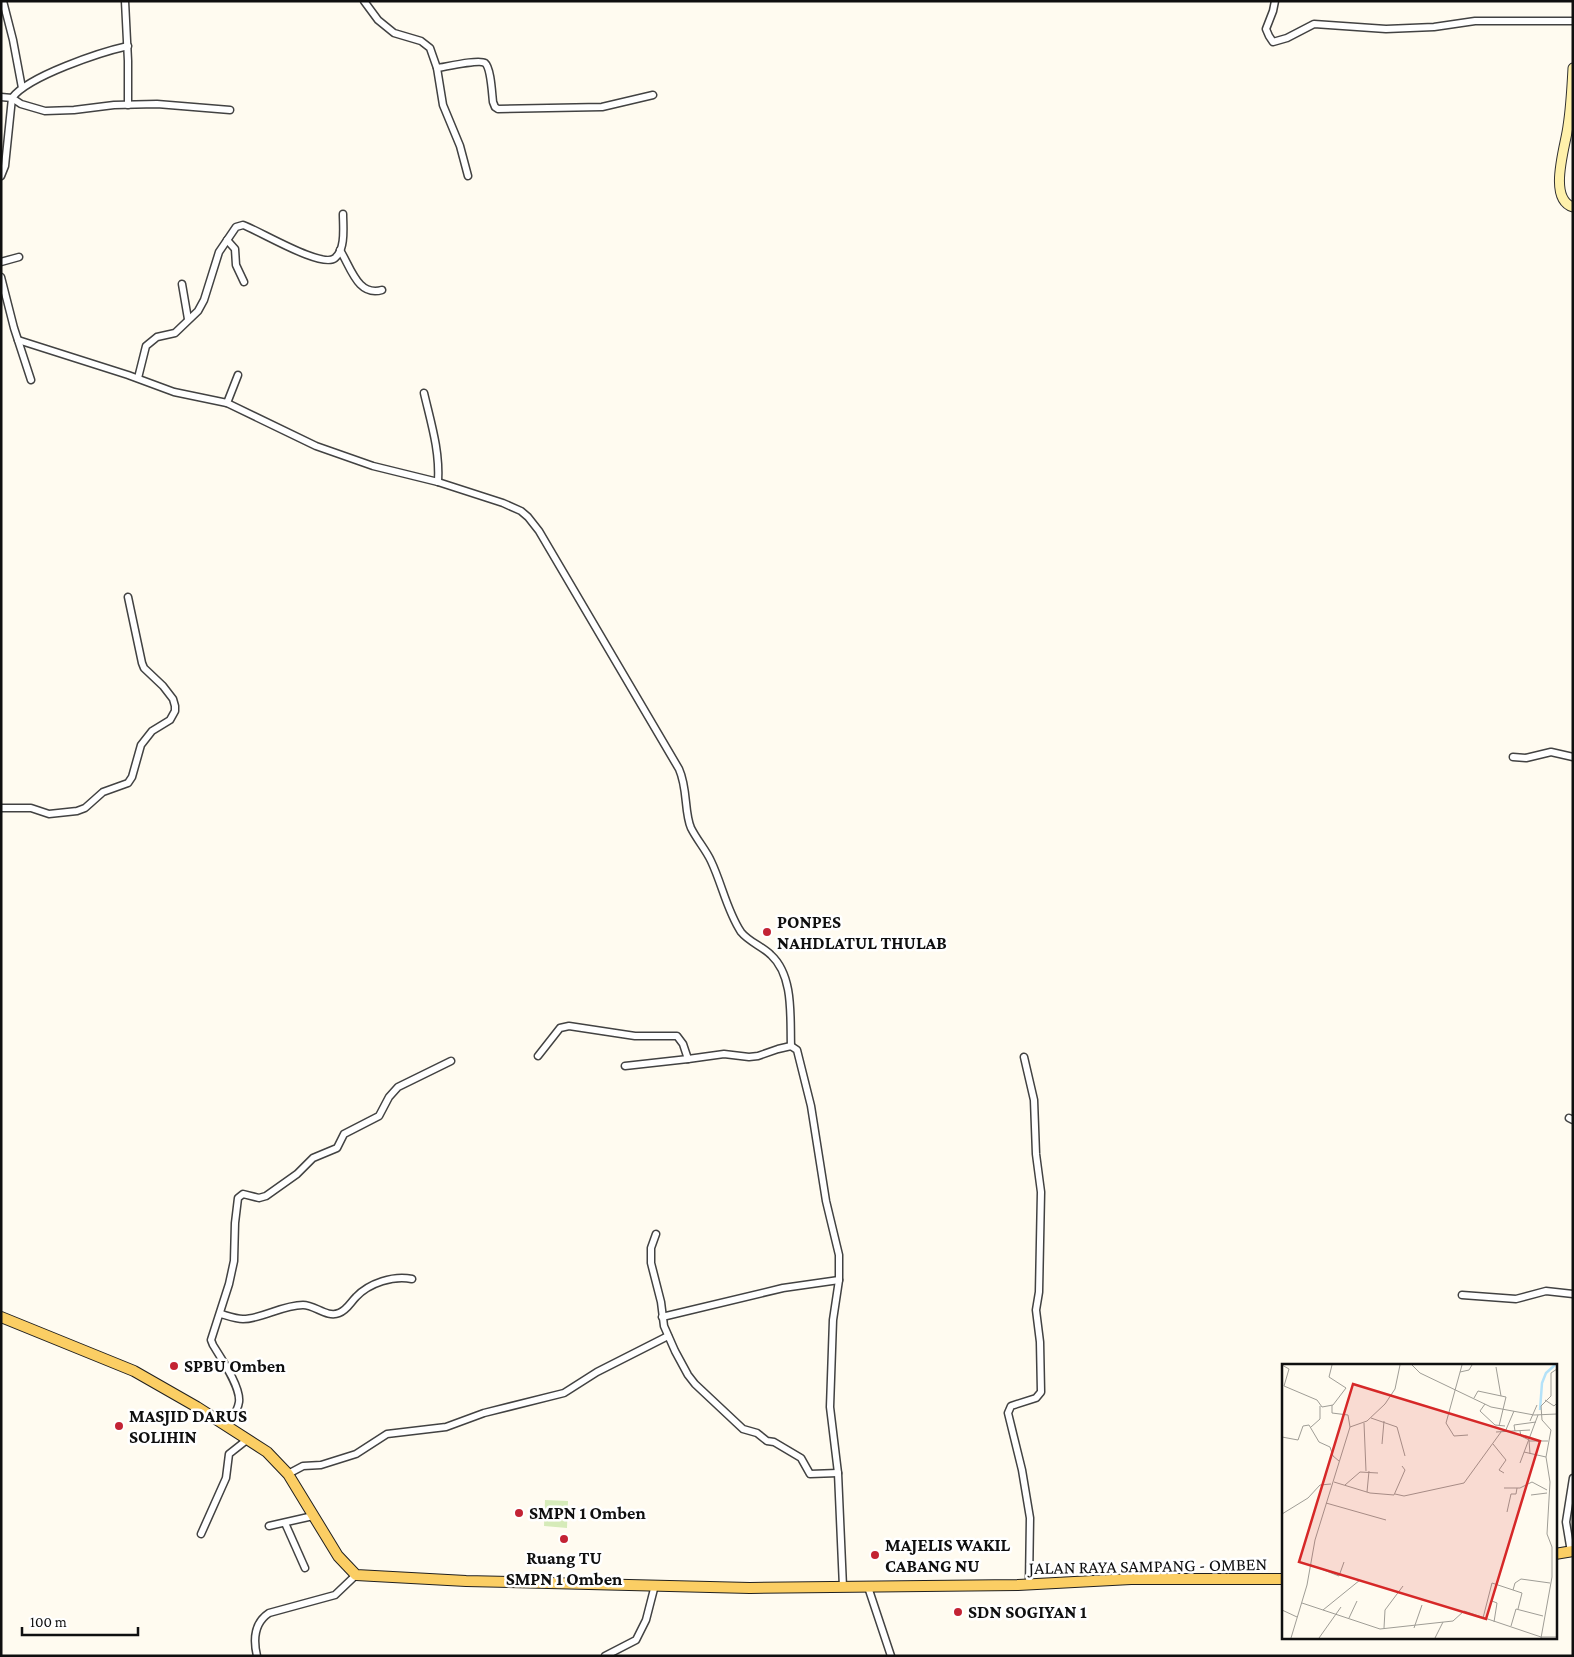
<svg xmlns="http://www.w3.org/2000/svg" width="1574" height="1657" font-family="'Crimson Pro',serif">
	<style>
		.green { fill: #d6ebb9 }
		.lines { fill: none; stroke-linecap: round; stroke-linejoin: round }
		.street-casing { stroke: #424242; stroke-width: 9 }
		.secondary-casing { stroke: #313131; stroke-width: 11 }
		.primary-casing { stroke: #202020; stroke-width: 12 }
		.street { stroke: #fff; stroke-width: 6 }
		.secondary { stroke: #fff1ab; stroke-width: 9 }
		.primary { stroke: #fbce64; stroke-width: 10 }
		.poi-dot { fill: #c32334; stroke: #fff; stroke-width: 2 }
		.labels { text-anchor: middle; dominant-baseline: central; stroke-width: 5; stroke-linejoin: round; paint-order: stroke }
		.poi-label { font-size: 18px; font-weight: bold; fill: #0f0f0f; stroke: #fff; text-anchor: start }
		.street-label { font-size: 18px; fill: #0f0f0f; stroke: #fff }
		.inset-river { fill: none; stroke: #b4e2f8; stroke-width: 2.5 }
		.inset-road { fill: none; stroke: #9f9d96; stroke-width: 1 }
		.view { fill: #d62828; fill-opacity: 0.15; stroke: #d62828; stroke-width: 2.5 }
		.inset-edge { fill: none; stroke: #0f0f0f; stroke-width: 2.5 }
	</style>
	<rect width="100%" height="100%" fill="#fffbf0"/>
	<path class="green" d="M545,1500L568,1501L567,1528L544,1526Z"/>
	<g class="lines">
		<g class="street-casing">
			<g id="street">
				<path d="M3,1L13,40L22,88"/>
				<path d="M125,1L128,61V105"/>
				<path d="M364,1L378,20L394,33L421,41L430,48L437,68L443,105L460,146L468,176"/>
				<path d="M1275,1L1273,11L1266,29L1269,36L1273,42L1287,38L1314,24L1386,29L1434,27L1475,21H1573"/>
				<path d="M437,68C445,67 479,59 485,63C491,68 492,94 493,102L495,107L498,109L602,107L653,95"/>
				<path d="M1,97L12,98L21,104L45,111L74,110L114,105L157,104L230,110"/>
				<path d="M1,176L5,166L12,98C28,76 101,52 128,46"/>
				<path d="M227,240L235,249L236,265L244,282"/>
				<path d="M340,250C351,268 358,297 382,290"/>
				<path d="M1,262L19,257"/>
				<path d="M1,277L14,328L31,380"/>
				<path d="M182,284L188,319"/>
				<path d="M18,340L128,375L174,392L227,403L316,446L373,466L438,482L503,503L521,511L528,517L539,531L679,769C688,789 684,812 691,828C697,840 706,850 711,861C722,884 727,911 741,932C749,942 762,946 771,955C794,976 790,1017 791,1046"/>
				<path d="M138,378L146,346L157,337L175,333L198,311L204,300L219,252L236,227L243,225C260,231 322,269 335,258C346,249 343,226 343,214"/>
				<path d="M424,393C431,423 440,451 438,482"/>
				<path d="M227,403L238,375"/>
				<path d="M1513,757L1526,758L1551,752L1573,757"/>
				<path d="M1,808H31L49,814L77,811L85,808L103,792L128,783L132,777L141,745L152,731L170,720L175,711V706L173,699L163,686L144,668L142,663L128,597"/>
				<path d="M538,1056L560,1028L569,1026L635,1036H677L683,1044L688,1059L724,1054L749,1057L758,1056L778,1049L791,1046L797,1050L811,1106L826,1201L839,1255V1280L833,1320L830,1407L838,1473L843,1587"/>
				<path d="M1024,1057L1034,1100L1036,1154L1041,1192L1039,1292L1036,1310L1040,1342L1041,1392L1036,1398L1011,1406L1008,1413L1022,1470L1030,1518L1029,1584"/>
				<path d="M625,1066L688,1059"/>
				<path d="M1569,1118L1573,1120"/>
				<path d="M656,1234L651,1248V1263L661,1302L664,1326L675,1351L688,1375L695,1384L743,1429L757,1433L767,1441L774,1442L801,1458L810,1474L838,1473"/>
				<path d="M1462,1295L1516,1299L1546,1291L1573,1294"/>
				<path d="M221,1314C228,1316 236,1319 243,1319C262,1319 282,1305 303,1305C315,1305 327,1318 339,1313C347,1310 350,1303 356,1297C369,1283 394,1275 412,1279"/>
				<path d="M662,1317L783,1288L839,1280"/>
				<path d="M228,1426C232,1419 238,1410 239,1402C241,1387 221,1358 213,1345L211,1340L229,1284L234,1261L235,1223L238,1198L243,1194L259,1198L266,1196L297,1174L313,1158L337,1148L344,1134L379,1116L389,1097L398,1087L451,1061"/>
				<path d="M288,1474L303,1466L321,1465L356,1454L387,1434L446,1427L484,1413L564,1393L597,1372L668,1336"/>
				<path d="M285,1523L305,1568"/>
				<path d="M269,1526L313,1516"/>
				<path d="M201,1534L226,1478L229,1454L248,1439"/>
				<path d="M1571,1552L1566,1522L1573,1478"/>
				<path d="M868,1587L891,1656"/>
				<path d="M257,1656C253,1639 254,1623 269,1613L335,1595L356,1575"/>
				<path d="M605,1656L636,1640L646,1620L655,1585"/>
			</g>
		</g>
		<g class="secondary-casing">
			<path id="secondary" d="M1573,68C1572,87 1571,107 1568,126C1566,145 1547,199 1573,207"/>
		</g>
		<g class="primary-casing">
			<g id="primary">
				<path d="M1,1317L134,1371L197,1407L267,1452L288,1474L338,1556L356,1575L466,1581L750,1588L1018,1585L1131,1579H1283"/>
				<path d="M1555,1554L1573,1551"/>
			</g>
		</g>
		<use href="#street" class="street"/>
		<use href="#secondary" class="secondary"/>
		<use href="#primary" class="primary"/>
	</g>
	<g class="poi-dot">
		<circle cx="767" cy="932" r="5"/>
		<circle cx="174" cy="1366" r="5"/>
		<circle cx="119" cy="1426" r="5"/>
		<circle cx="519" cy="1513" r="5"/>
		<circle cx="564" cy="1539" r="5"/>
		<circle cx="875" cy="1555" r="5"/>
		<circle cx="958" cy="1612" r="5"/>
	</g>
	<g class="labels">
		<g class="poi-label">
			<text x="777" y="922">PONPES<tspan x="777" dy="21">NAHDLATUL THULAB</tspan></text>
			<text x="184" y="1366">SPBU Omben</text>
			<text x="129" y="1416">MASJID DARUS<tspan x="129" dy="21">SOLIHIN</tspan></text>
			<text x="529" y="1513">SMPN 1 Omben</text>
			<text x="885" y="1545">MAJELIS WAKIL<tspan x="885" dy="21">CABANG NU</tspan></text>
			<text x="564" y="1558" text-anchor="middle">Ruang TU<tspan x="564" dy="21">SMPN 1 Omben</tspan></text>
			<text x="968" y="1612">SDN SOGIYAN 1</text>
		</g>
		<g class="street-label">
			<text transform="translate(1148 1566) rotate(-1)">JALAN RAYA SAMPANG - OMBEN</text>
		</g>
	</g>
	<g transform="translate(1282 1364)">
		<rect width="275" height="275" fill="#fffbf0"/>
		<path class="inset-river" d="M258,46L260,19L264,9L273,1"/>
		<path class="inset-road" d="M0,1L7,5L2,22L35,36L40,43L51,41L64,24L47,13L50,1M130,1L138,9L209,43L252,51L275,50M180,1L164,59L172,72L186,71M214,3L219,32M178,8L187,6L190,1M192,34L196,27L224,33L217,62M263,36L272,42L275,39M203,40L198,47L213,61L223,62M50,41V49L66,51L68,63M89,54L115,63L123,92M248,57L255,41M82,59L84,107M29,63L38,55V42M233,67L232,61L254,58M238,67L239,72L247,76L248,90M214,68L248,66M223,68L232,47M0,73L16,76L21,62L27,61L37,78L48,83L51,92L57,97M247,77H266M100,80L102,57M211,80L224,96L217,106L222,109M242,88L264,93M238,99L256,51M52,118L88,129L112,131L123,106L120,102M63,121L78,108L96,109M222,124H238L250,118L265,126M85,128L87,107M113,130L122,132L182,119L219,68M249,131L265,129M44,139L104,156M225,148L229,130H234L235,124M0,150L26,134L38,121L49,120M29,201L57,212L62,198M231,226L233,219L239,215L268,219M210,237L215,239L212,258M20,239L98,265L171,257L182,247L259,273H275M0,246L15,253M41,246L78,216M67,254L75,237M201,254L210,219L240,229L236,245M229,262L234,245L261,252M102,264L103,246L121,222M132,264L140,241M9,274L25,221L33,176L68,63L85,57L103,40L113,25L118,1M37,274L59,243M153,274L161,258M259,274L270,213V183L265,170L268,118L264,93L269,66L260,56L259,42L269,32V9L275,5"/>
		<path class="view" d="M71,20L258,77L204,255L17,198Z"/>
		<rect width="275" height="275" class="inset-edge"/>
	</g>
	<rect width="1574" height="1657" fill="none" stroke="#0f0f0f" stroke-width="5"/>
	<path d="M22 1627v8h116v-8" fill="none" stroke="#0f0f0f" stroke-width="2.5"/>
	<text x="30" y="1627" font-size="15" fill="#0f0f0f" stroke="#ffffff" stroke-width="4" paint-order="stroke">100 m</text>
</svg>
